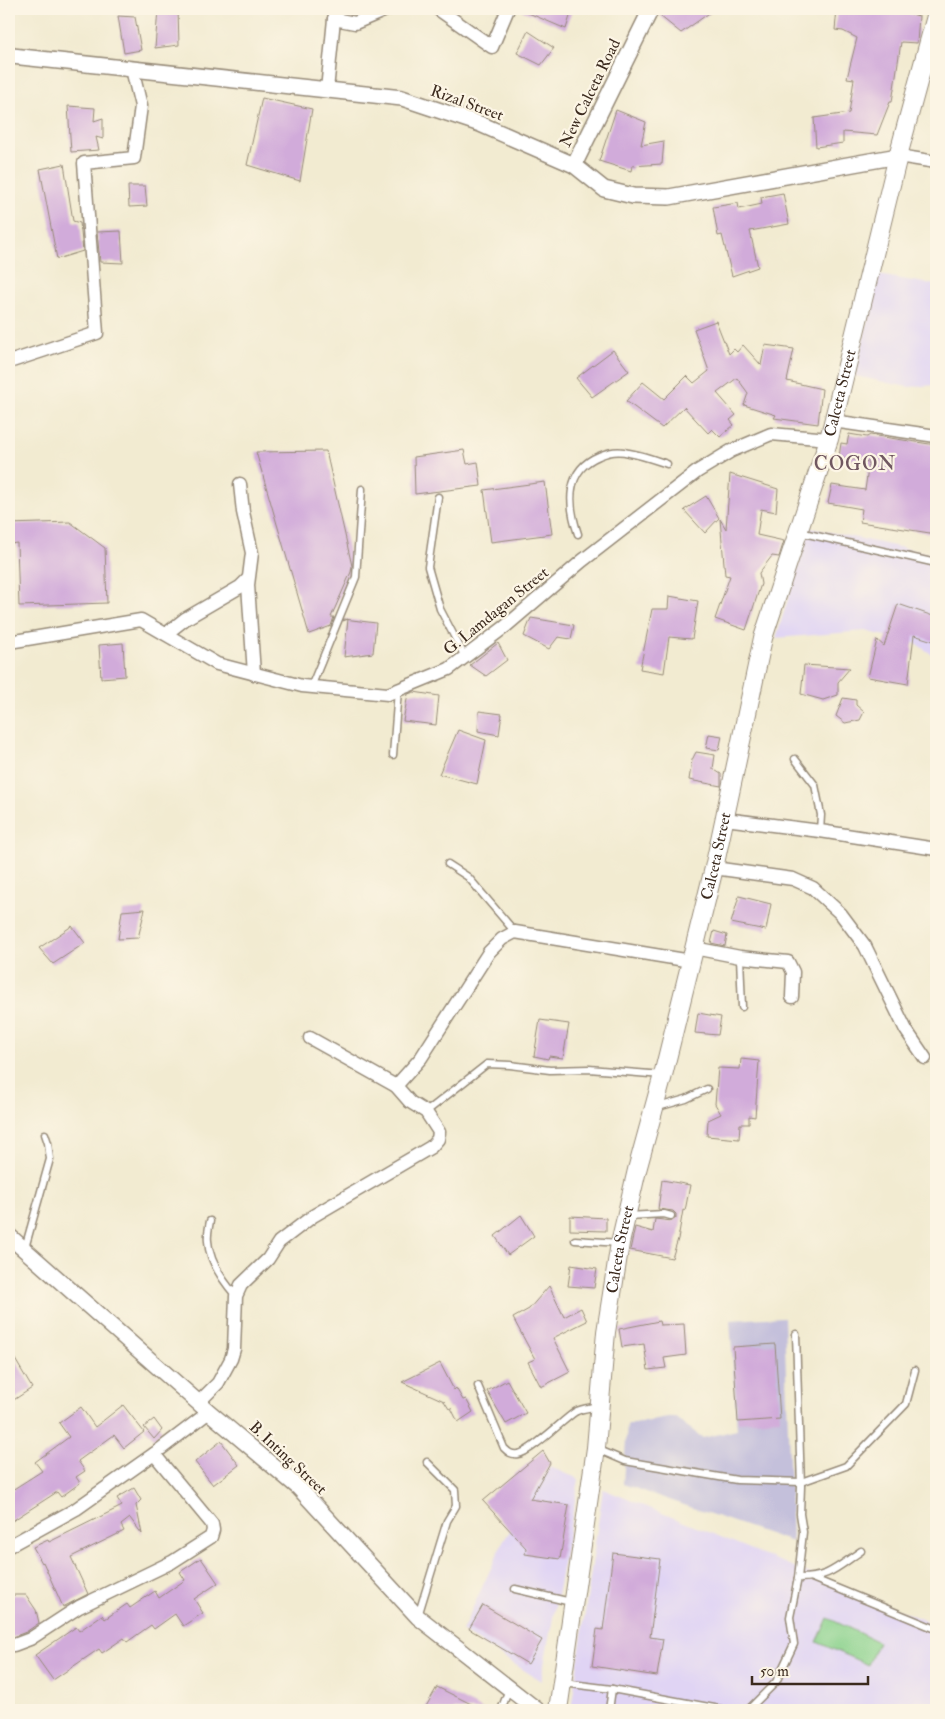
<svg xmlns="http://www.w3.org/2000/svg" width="945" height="1719" font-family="'IM FELL Double Pica',serif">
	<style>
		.built { fill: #e0d4f4 }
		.industrial { fill: #c4c0db }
		.green { fill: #8ad28d; stroke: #627e56 }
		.building { fill: #d1abda }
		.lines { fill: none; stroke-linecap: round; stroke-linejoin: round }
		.service-casing { stroke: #968a78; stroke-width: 9 }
		.minor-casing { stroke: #968a78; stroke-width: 15 }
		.tertiary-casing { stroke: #968a78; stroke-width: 18 }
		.secondary-casing { stroke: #968a78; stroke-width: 20 }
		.service { stroke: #fff; stroke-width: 6 }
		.minor { stroke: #fff; stroke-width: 12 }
		.tertiary { stroke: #fff; stroke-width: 15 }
		.secondary { stroke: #fff; stroke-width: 18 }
		.labels { text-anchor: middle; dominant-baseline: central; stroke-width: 4.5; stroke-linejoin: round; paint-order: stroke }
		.street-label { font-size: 16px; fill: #3b2a1e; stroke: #fcf5e5 }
		.quarter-label { font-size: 19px; letter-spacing: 1px; fill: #705760; stroke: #fcf5e5 }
	</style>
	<rect width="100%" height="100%" fill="#fcf5e5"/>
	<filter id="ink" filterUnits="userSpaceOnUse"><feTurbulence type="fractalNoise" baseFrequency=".02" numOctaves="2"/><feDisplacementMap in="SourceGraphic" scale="10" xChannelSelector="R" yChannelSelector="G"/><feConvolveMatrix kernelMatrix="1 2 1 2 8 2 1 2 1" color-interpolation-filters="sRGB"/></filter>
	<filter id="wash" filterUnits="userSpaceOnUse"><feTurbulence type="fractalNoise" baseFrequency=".0096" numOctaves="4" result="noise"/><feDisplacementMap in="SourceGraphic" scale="20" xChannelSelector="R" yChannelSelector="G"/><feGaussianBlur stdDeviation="1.12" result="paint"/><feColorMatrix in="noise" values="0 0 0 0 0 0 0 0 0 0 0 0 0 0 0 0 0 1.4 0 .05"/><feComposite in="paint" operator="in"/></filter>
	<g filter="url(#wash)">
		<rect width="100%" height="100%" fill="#f2ebd1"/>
		<g class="built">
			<path d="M878,275L936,285V385L908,387L855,376Z"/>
			<path d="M810,528L936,555V657L915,643L865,631L776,638Z"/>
			<path d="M550,1467L579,1479L541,1681L462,1631L503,1542Z"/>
			<path d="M603,1489L936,1625V1710H571Z"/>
		</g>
		<path class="industrial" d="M784,1317L792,1542L623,1484L627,1425L674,1417L703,1438L737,1430L730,1320Z"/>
		<path class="green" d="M828,1618L878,1642L868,1665L817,1642Z"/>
		<g id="blocks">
			<g class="building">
				<path d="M158,9H178L179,45L155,48Z"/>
				<path d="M519,9H567L571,13L566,29Z"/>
				<path d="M667,9H715L681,33L660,16Z"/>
				<path d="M837,9H890L919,16L917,43L901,42L892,102H890L877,135L843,132V143L816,147L814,118L849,113L854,79L847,78L857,38L843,31L835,30Z"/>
				<path d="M118,16L135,17L141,50L124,53Z"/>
				<path d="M528,31L554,48L541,65L517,53Z"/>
				<path d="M262,98L312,109L300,181L247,165Z"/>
				<path d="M68,106L95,108L94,121L103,118V139L96,137L99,150L71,152Z"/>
				<path d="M616,110L646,122L641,145L664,141L662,164L632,166L631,171L599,161Z"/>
				<path d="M64,164L73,221L80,223L83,251L57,259L40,169Z"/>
				<path d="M128,186H145L147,206L129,207Z"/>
				<path d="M783,193L789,224L750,231L758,267L732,276L722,235L718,236L713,207L738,203L739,209L762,204L761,197Z"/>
				<path d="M121,231L123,263L100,262L97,232Z"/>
				<path d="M716,321L729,354L734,349L737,352L743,345L761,365L765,345L794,349L787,381L822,389L818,424L774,418L776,415L744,405L748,393L737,378L717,393L736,415L730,420L734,425L720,437L712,429L708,433L684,407L662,428L626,401L643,382L664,399L687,376L694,383L709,371L694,329Z"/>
				<path d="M613,350L629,371L592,397L576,378Z"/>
				<path d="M849,434L867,437L870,435L936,445V534L860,522L862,509L828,503L832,485L865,490L869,462L839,457L841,443L847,444Z"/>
				<path d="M464,450L467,464L478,462L481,486L415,494L414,457Z"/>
				<path d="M326,451L352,566L351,572L331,617H334L331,626L309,634L256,452Z"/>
				<path d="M730,474L778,489L776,512L761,509L757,535L784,541L779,557L772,556L759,573L761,584L746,630L715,619L730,576L725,575L720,519L726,529Z"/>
				<path d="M545,482L552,534L491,542L484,490Z"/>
				<path d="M706,496L719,518L705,533L684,510Z"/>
				<path d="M70,522L105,548L107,603L19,606L17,543L9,544V524Z"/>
				<path d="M669,596L698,601L692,639L669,637L664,673L640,669L652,609H668Z"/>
				<path d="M898,604L936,617V642L914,635L908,684L868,677L877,640L884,646Z"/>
				<path d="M531,618L574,625L571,639L558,637L549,649L524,636Z"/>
				<path d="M344,619L376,623L373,653L344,657L348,619L343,621Z"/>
				<path d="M123,643L125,676L101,678L99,645Z"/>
				<path d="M498,643L507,660L486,676L470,665Z"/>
				<path d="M804,665L850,668L838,682V695L823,700L801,694Z"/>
				<path d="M414,692L439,696L436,725L403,721L408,694Z"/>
				<path d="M843,698L856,700V705L864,712L860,720L845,723L836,716Z"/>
				<path d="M479,711L502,714L499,735L478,731Z"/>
				<path d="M458,730L486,740L477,784L439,774Z"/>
				<path d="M709,734L722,736L719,750L706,748Z"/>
				<path d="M696,752L715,755L713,769L721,774V786L689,780L692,760Z"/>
				<path d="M739,896L771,904L766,930L731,923Z"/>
				<path d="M145,909L138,938L118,939L122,911Z"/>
				<path d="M72,926L85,943L53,964L39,948Z"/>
				<path d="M714,931L727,935L725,946L711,943Z"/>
				<path d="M698,1013L721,1017L718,1035L695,1033Z"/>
				<path d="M540,1020L569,1024L563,1058L549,1056L548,1059L534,1056Z"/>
				<path d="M741,1059L759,1061L755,1117L749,1116V1124H740L739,1139L707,1136L708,1120L721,1114L715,1104L718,1068L740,1069Z"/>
				<path d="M662,1180L690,1185L685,1211L683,1210L678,1239L672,1258L630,1250L635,1227L653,1232L655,1219L672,1221L676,1218V1214L673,1211L658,1209Z"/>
				<path d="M521,1215L534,1236L508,1255L495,1236Z"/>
				<path d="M570,1216L606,1218V1231L570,1230Z"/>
				<path d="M571,1265L597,1269L594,1288L568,1286Z"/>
				<path d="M549,1286L564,1317L581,1308L587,1321L553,1338L570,1372L541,1387L528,1362L535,1359L513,1318L529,1309Z"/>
				<path d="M659,1321L660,1325L684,1324L686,1355L664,1358L666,1368L648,1370L644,1344L622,1347L619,1329Z"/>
				<path d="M775,1344L780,1419L738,1422L733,1347Z"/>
				<path d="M9,1349L32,1388L9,1403Z"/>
				<path d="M440,1363L454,1390L456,1388L463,1400L466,1399L473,1412L458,1422L451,1408L449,1409L444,1401L402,1382Z"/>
				<path d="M507,1380L526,1413L506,1424L487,1391Z"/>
				<path d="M123,1405L144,1432L124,1448L114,1435L78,1461L85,1471L76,1477L80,1483L61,1497L57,1492L9,1523V1492L42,1471L35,1462L69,1437L59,1423L81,1407L95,1427Z"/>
				<path d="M154,1419L162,1430L154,1439L144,1427Z"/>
				<path d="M221,1441L239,1465L213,1485L195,1462Z"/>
				<path d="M543,1451L550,1463L530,1499L569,1505L560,1559L525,1554L526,1548L483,1501Z"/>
				<path d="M134,1488L141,1500L136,1505L142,1534L130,1518L121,1525L124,1531L71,1557L88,1594L63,1607L43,1562L42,1563L33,1547L48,1540L49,1542L122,1506L117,1498Z"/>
				<path d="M613,1553L660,1559L650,1637L663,1639L657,1676L592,1666L597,1629L603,1630Z"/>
				<path d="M201,1558L218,1583L194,1599L203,1613L183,1626L175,1614L154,1629L151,1625L127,1642L124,1638L102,1653L99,1649L53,1680L35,1655L76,1627L79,1631L102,1615L105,1619L127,1604L130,1608L155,1591L159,1598L185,1580L180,1572Z"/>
				<path d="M9,1595H26L36,1610L39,1623L26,1632L13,1637H9Z"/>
				<path d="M483,1605L542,1640L528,1664L469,1629Z"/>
				<path d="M437,1687L483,1710H424Z"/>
			</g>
		</g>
	</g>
	<g filter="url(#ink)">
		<use href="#blocks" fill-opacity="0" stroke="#968a78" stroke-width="1"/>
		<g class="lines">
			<g class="service-casing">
				<g id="service">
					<path d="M438,497L428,567L440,609L465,657"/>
					<path d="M799,532L936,563"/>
					<path d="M578,534C568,505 565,470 599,456C608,452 619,450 629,453C642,455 655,460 667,464"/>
					<path d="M311,687L356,577L362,489"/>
					<path d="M393,755L398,690"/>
					<path d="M795,759L815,785L821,815L820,831"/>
					<path d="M448,864L468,877L515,932"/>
					<path d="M740,957L742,1007"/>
					<path d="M658,1107L686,1099L707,1089"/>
					<path d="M426,1112L487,1064L510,1065L550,1070L589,1069L662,1075"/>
					<path d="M628,1216L664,1214L671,1216"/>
					<path d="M210,1221C209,1227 207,1234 208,1241C209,1262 223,1281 236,1296"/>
					<path d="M575,1240L619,1243"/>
					<path d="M25,1248L50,1159L48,1143L45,1134"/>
					<path d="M478,1386L504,1448C508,1452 511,1455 518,1454C530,1453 563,1420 575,1412C582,1408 591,1408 599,1406"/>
					<path d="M597,1449L625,1461L737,1480L801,1482L846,1466L906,1404L915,1370"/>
					<path d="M798,1578C829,1578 836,1568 861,1551"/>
					<path d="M812,1578L936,1629"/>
					<path d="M515,1589L571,1602"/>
					<path d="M418,1616L447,1521L456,1506L455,1490L427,1462"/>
					<path d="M563,1683L612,1689L725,1710"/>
					<path d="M501,1710L509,1689"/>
					<path d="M609,1710L612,1689"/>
					<path d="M748,1710L776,1682L794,1644L790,1617L798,1578L803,1532L800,1514L801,1486L796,1334"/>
				</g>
			</g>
			<g class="minor-casing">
				<g id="minor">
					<path d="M438,9L492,47L508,9"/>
					<path d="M334,19L355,23L388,9"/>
					<path d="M327,90L334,19L337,9"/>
					<path d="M898,156L936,162"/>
					<path d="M9,362L97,333L84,163L134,158L141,106L132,69"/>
					<path d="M833,421L936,436"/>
					<path d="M240,484L243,512L252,553L248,585L254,674"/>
					<path d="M166,634L185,619L240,587L248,579"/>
					<path d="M9,642L141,620L217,664L302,686L388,694L449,669L506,626L582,561L698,471L731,451L771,434L829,439"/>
					<path d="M725,819L820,831L936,849"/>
					<path d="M714,868L793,879L813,888L841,914L865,946L906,1030L925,1058"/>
					<path d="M694,948L740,957L788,962L793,972L792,997"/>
					<path d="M310,1038L396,1086"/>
					<path d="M199,1402L218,1383L231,1359L234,1349L236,1296L241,1285L268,1259L279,1242L313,1216L431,1147L438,1139L439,1132L426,1112L410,1102L396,1086L421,1058L489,952L502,939L515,932L691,961"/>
					<path d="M9,1546L76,1509L154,1454L209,1412"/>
					<path d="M9,1645H14L30,1639L79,1607L172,1562L211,1537L213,1530L212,1524L154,1454"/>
				</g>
			</g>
			<g class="tertiary-casing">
				<g id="tertiary">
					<path d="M9,54L12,56L402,98L480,124L574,165L604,189L633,196L669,197L898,156"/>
					<path d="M574,165L651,9"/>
					<path d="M9,1236L209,1412L298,1487L418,1617L537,1710"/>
				</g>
			</g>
			<g class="secondary-casing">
				<g id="secondary">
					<path id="s1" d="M558,1710L596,1448L606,1332L620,1243L637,1170L663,1075L714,868L763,638L829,439L898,156L936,16"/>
				</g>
			</g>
			<use href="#service" class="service"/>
			<use href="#minor" class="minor"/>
			<use href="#tertiary" class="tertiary"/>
			<use href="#secondary" class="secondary"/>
		</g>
	</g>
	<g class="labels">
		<g class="street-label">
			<text transform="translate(590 93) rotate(-64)">New Calceta Road</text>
			<text transform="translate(467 103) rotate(20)">Rizal Street</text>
			<text stroke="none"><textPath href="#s1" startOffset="1350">Calceta Street</textPath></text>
			<text transform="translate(496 611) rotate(-39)">G. Lamdagan Street</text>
			<text stroke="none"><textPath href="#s1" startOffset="870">Calceta Street</textPath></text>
			<text stroke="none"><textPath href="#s1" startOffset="465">Calceta Street</textPath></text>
			<text transform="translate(288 1458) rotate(43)">B. Inting Street</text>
		</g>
		<g class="quarter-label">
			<text x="855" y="464">COGON</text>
		</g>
	</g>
	<rect width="945" height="1719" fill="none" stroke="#fcf5e5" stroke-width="30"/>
	<path d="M752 1676v8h116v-8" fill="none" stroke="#3b2a1e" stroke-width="2.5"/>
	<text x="760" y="1676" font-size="15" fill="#3b2a1e" stroke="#fcf5e5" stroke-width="4" paint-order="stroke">50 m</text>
</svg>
